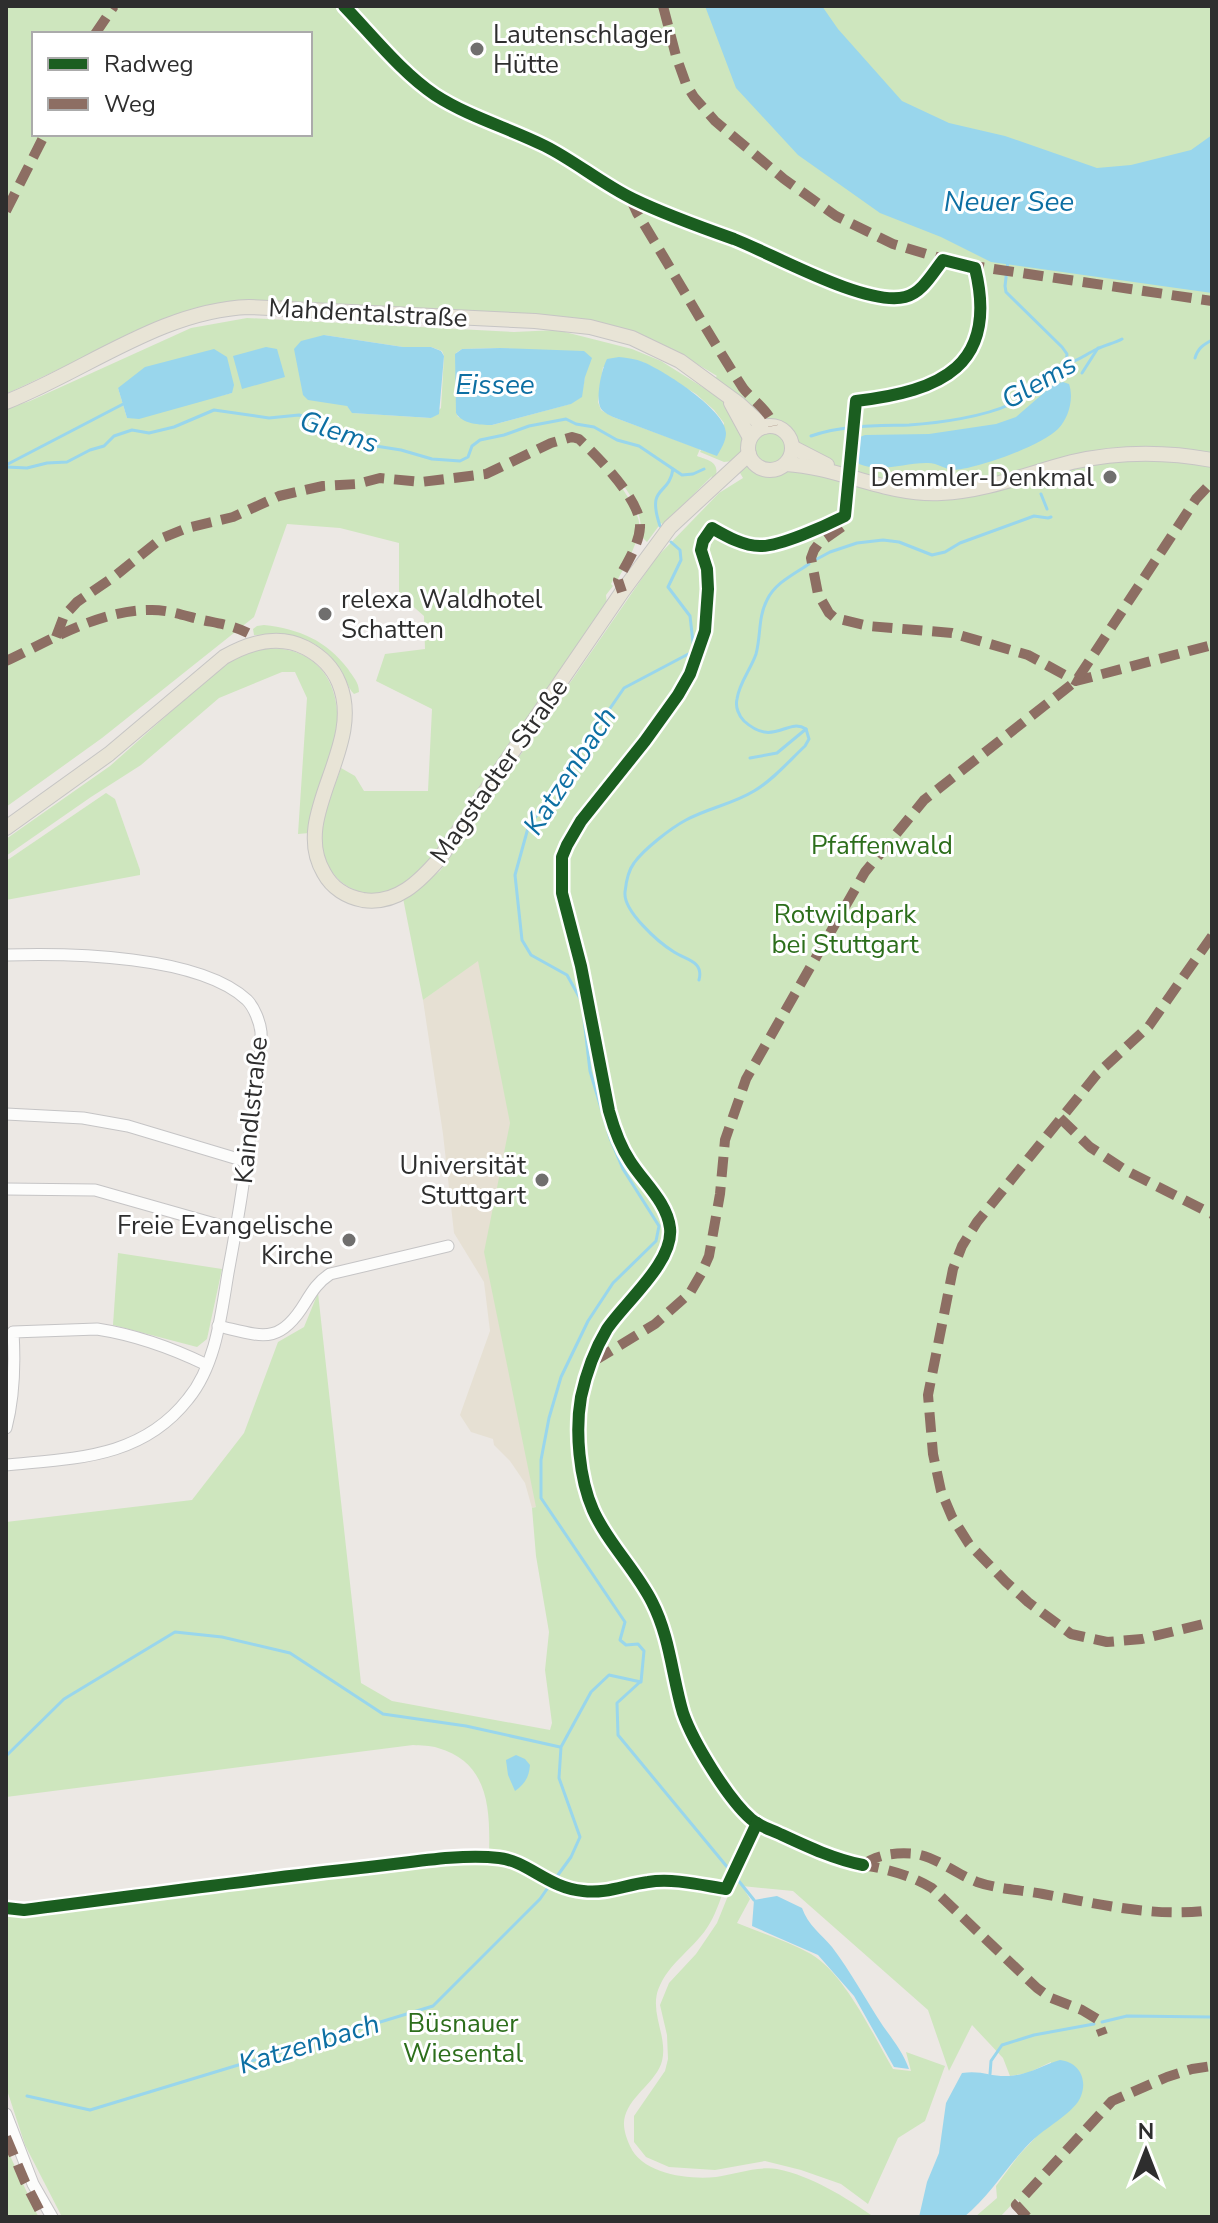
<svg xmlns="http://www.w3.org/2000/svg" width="1218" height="2223" font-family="'Nunito Sans',sans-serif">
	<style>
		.education { fill: #e6e0d3 }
		.green { fill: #cee6be; fill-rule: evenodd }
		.water { fill: #99d6ec }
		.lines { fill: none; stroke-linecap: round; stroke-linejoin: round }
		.stream { stroke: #99d6ec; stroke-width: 3 }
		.minor-casing { stroke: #c5c4c5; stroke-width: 13 }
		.major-casing { stroke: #c6c5c4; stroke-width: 16 }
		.minor { stroke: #fcfcfb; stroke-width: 11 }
		.major { stroke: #e8e4d6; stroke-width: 14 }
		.quiet { stroke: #8d6e63; stroke-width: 10; stroke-dasharray: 20 10; stroke-linecap: butt }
		.cycleway-casing { stroke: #fff; stroke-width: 17 }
		.cycleway { stroke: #1b5e20; stroke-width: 12 }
		.poi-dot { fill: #706f6e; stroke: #fff; stroke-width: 3 }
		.labels { text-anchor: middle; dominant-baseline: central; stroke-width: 6; stroke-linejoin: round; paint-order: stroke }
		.poi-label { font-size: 26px; fill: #2e2e2e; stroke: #fff; text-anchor: end }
		.street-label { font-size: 26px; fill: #2e2e2e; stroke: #fff }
		.park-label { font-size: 26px; fill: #2c6e1b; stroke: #fff }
		.water-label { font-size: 28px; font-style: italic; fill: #0d6fa3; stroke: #fff }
	</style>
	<rect width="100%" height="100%" fill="#ece8e4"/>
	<path class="education" d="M547,910L584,1492L532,1508L525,1483L510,1461L494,1445L493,1439L471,1432L460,1415L490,1331L484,1282L454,1233L443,1134L423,1000Z"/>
	<g class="green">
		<path d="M6,6H1212V2217H1029L1017,2199L1000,2217H975L997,2198L996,2186L1019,2155L1035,2138L1051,2062L1028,2073L1010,2076L1003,2058L972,2025L949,2071L928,2010L793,1891L742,1886L750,1899L737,1923C761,1933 788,1941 811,1954C845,1974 873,2035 893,2069L911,2071L906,2052L945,2066L925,2121L898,2138L868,2204L841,2184L801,2170L765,2161L715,2170L669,2167L646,2157L634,2142V2116L665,2071L668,2059L667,2035L660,2005L669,1983L696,1954L717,1923L732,1886L726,1884C721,1897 717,1911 710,1923C696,1948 668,1962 658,1990C650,2014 668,2037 662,2061C657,2081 631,2095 625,2116C622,2126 626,2137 630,2146C642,2174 689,2180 716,2177C736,2174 757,2166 777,2169C812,2176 845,2197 874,2217H62L25,2145L6,2087V1909L231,1881L489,1857C490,1813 491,1763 438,1748C430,1745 421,1746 413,1745L6,1797V1522L192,1500L244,1433L278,1342L304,1327L318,1293L361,1683L392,1701L550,1730L552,1723L545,1670L549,1632L536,1556L532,1508L536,1507L484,1252L510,1123L478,961L423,1000L403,898L440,871L448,860L656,558L719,493L743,478L733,461L724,462L700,452L701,450L717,455L724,423L714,410L696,394L643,362L603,367L598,402L601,410L613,417L700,449L697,456C708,460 719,462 716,475L711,479L712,476L663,525L661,523L647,542L640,535C645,514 626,486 612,472C620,486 633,502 638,518C644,534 626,564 618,579L613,580L611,584L613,586L606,595L607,605L448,838C434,855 420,874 400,886C364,908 322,880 322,840C322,815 333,791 341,768L355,776L364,791H428L432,709L376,681L385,654L425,649L424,616L399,594V543L340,528L287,524L254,617L102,738L6,807V409L30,401L191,328L247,318L514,332L557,330L632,349L661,361L704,388L717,376C680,353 649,336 607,324C571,314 530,315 493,313C405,307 318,306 231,303L203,306L174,315L6,394ZM34,34H310V134H34ZM324,335L403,347H431L442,351L444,356L441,408L431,418L353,413L347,406ZM500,348L544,351L585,377L581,397L570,404L492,425L458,417L456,412V353L462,349ZM118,388L232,393L127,418Z"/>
		<path d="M264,625C299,629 326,640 348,669C353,677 359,682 359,692L354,694C347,687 345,675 339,667C315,634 290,634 254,635L253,629L257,626Z"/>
		<path d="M269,648C319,648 341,684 337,730L309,833L298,834L307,698L295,672H282L219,698L141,765L91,797L6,856V839L110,766L221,667C237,657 250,651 269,648Z"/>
		<path d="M106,793L115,799L140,870V875L6,900V861Z"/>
		<path d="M118,1253L222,1269L207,1339L197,1347L113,1325Z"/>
		<path d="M6,2147L37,2214L39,2217H6Z"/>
	</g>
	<g class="water">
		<path d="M705,6H822L838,29L902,101L949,123L1005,136L1097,168L1131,165L1191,150L1212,135V293L991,262L941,237L880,213L798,155L736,88Z"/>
		<path d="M324,335L403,347H431L441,351L444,356L439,414L431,418L352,413L347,406L308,400L303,395L294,349L301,341Z"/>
		<path d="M266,347L277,349L285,377L242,389L233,356Z"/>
		<path d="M500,348L584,351L592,358L585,377L582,397L571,404L492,425C480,425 462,424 456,413L455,354L462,349Z"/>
		<path d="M214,349L227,357L234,385L232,393L139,419L127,418L118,388L145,367Z"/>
		<path d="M619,357C627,358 636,359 643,362C663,370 726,410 726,433C726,441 721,449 717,456L613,417C609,415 605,413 602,410C594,401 602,368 607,359Z"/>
		<path d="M1063,382L1069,384C1074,398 1069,418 1058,429C1041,446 979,468 955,470C945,470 937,462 926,463C903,463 882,473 859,464L852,447L857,438L865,435L929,434L996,424L1016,417L1054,384Z"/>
		<path d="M516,1755L525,1759L530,1765C529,1777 525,1784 515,1791L508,1775L506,1760Z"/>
		<path d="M777,1896L802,1908C808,1925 821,1934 832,1947C851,1972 866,2000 883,2026C893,2040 903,2052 909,2069L894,2067L854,1996L818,1955L752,1926L754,1900Z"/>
		<path d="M1060,2060C1078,2062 1088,2078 1081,2096C1076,2111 1047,2127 1035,2138C1009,2162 992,2194 964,2217H919L927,2182L939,2153L946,2103L962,2073C982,2070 991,2077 1009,2076C1028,2075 1043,2065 1060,2060Z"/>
	</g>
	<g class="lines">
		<g class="stream">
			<path d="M1008,261L1005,286L1006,292L1062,347L1067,354L1066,363"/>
			<path d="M1195,358C1198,348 1203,345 1212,340"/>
			<path d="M1082,373L1098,348"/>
			<path d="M811,436C844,425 875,426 909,425C939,423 983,417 1011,404C1031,394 1047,377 1065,364C1077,362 1086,354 1097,349C1105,345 1115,343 1122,339"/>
			<path d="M6,465L127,402"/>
			<path d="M6,467L27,468L47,463L67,462L90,450L104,446L114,436L132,430L149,433L174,427L214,410L269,418L299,415L339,428L363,444L401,450L432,459L460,461L468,457L472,446L480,440L504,435L529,426L566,419L576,424L594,427L617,440L639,446L682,475L693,474L704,469"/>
			<path d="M1041,494L1047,509"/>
			<path d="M660,526C646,484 669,497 673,469"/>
			<path d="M817,559L830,552L857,543L883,540L899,542L932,555L945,552L960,543L1034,516L1048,518L1051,517"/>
			<path d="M750,758L777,753L806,729"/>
			<path d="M699,980C704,961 686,960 674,952C658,942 623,911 625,892C626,882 628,871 634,863C644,849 671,828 686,820C708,808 733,804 754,791C773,780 789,761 805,746L809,739L806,729C787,717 774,748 744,721C739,716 735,707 737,699C739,683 751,669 756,654C761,636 758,617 767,600C775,583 794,574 809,564"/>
			<path d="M640,1682L617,1703L618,1735L728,1868"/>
			<path d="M6,1756L64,1699L175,1632L222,1637L290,1653L383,1714L466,1726L560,1747"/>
			<path d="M555,1879L571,1857L580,1837L559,1778L561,1747L591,1692L609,1675L641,1682L644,1651L638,1644L626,1645L620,1640L625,1622L541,1498V1460L549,1418L561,1377L588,1321L613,1283L656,1241L659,1226L623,1169L610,1138L590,1071L582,1002L567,975L531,955L522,940L515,875L528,828L624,688L694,651L690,616L668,587L681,560L680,550L671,542"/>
			<path d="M738,1880L754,1900"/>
			<path d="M1102,2022L1127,2016L1212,2017"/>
			<path d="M990,2074L991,2061L1002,2045L1034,2035L1094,2024"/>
			<path d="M27,2096L90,2110L433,2006L540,1899L547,1889"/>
		</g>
		<g class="minor-casing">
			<g id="minor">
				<path d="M6,955C69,953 199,955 247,1000C254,1007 260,1022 261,1032C262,1054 257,1078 254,1099C248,1157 239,1215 228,1273C221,1315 216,1365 188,1399C141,1459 74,1458 6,1465"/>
				<path d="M6,1114L83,1118L128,1126L248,1162"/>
				<path d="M6,1189L95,1190L236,1230"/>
				<path d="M218,1326C262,1336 279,1346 305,1303C313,1290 318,1282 330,1274L448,1246"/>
				<path d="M6,1428C14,1397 15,1364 13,1332L97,1329C136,1335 172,1348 207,1365"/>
				<path d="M6,2114L33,2184L52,2217"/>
			</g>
		</g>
		<g class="major-casing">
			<g id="major">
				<path d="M6,402C85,371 162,310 249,307L535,321L590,327L632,338L680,361L739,404L764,427"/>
				<path d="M731,403L750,438"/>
				<circle cx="770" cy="448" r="22"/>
				<path d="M792,447L827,465"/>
				<path d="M786,464C839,467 887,496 941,493C987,491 1029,473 1072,462C1120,451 1164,451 1212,460"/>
				<path d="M6,828L109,754L224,657C250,642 279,634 306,648C321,656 333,668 339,683C366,747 289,815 324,873C332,888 347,897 363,900C397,905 420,881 440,858L622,592L670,527L749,454"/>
			</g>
		</g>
		<use href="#minor" class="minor"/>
		<use href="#major" class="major"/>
		<g class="quiet">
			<path d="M663,6L676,56L686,84L694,97L715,121L784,179L836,216L893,244L960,264L1212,301"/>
			<path d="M95,34L114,6"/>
			<path d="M630,198L637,213C673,271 706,331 743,388C752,400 770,411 773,426"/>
			<path d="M6,211L45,134"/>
			<path d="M842,527L819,543L814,550L811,558L818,594L829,613L835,618L868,626L952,633L1028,655L1076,681L1212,645"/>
			<path d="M56,637L64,616L77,602L115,576L162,538L187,528L233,517L279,496L323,486L357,484L380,478L421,482L486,474L551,443L572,437L579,439C597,456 642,501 640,527C639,545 626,564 618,580L622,592"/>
			<path d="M6,661C51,640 101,609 152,610C171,610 188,617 207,621C222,624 234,626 248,633"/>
			<path d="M1212,936L1149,1026L1097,1074L977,1222L962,1246L953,1269L928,1395L933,1454L941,1491L952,1517L969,1544L1006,1582L1028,1602L1071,1634L1107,1642L1142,1639L1212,1622"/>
			<path d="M1060,1118L1090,1147L1125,1170L1212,1214"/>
			<path d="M594,1361L655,1324L690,1293L701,1274L709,1256L720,1194L725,1140L746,1079L865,872L924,800L1076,681L1196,499L1212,482"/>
			<path d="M859,1864C885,1869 909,1874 932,1888L1037,1988L1051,1998L1082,2010L1097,2019L1103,2035"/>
			<path d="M863,1865C877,1854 898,1852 916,1854C938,1858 956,1874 977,1882C997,1889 1021,1890 1043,1894C1099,1904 1155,1918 1212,1910"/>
			<path d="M6,2137L25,2182L43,2217"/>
			<path d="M1027,2217L1016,2205L1112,2101L1167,2077L1192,2069L1212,2066"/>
		</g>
		<g class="cycleway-casing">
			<g id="cycleway">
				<path d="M344,6C372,35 402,73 435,95C469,117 509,128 545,146C575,161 602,184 633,199C666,215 700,227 734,239C773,254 866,307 905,297C922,293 932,274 943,260L975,268C999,366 941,391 856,401L845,516C827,525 779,547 760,546C743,546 726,536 712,528L703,541L701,550L707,569L708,589L705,631L690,674L678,695L645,741L581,821L567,845L562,857V893L581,966L609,1111C614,1129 620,1146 630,1161C644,1183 667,1202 670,1228C674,1262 625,1302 607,1329C595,1349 586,1374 581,1397C575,1431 579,1478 593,1510C607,1542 636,1570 652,1602C670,1637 672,1676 683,1713C693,1742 728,1799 751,1819C759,1826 769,1829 778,1833C806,1846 833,1859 863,1865"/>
				<path d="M6,1908L24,1910C136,1896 248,1880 360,1868C403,1864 457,1853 499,1858C528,1861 548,1888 583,1891C606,1894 625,1885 648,1882C673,1878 701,1885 726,1889L757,1823"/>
			</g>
		</g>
		<use href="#cycleway" class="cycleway"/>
	</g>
	<g class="poi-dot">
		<circle cx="477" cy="49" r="8"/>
		<circle cx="1110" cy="477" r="8"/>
		<circle cx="325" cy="614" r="8"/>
		<circle cx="542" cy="1180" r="8"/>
		<circle cx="349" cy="1240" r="8"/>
	</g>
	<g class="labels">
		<g class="poi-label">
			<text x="493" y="34" text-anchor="start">Lautenschlager<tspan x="493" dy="30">Hütte</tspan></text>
			<text x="1094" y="477">Demmler-Denkmal</text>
			<text x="341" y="599" text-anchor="start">relexa Waldhotel<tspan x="341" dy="30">Schatten</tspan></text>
			<text x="526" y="1165">Universität<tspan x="526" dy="30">Stuttgart</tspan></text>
			<text x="333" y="1225">Freie Evangelische<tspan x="333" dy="30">Kirche</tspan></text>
		</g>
		<g class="street-label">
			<text transform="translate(368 313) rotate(3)">Mahdentalstraße</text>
			<text transform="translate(499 771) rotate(-55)">Magstadter Straße</text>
			<text transform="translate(251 1110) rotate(-84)">Kaindlstraße</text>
		</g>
		<g class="park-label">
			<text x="882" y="845">Pfaffenwald</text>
			<text x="845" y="914">Rotwildpark<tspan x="845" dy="30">bei Stuttgart</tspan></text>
			<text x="463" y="2023">Büsnauer<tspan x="463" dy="30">Wiesental</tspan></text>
		</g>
		<g class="water-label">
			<text x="1009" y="202">Neuer See</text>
			<text transform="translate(1039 382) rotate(-30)">Glems</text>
			<text x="495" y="385">Eissee</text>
			<text transform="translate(339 432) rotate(18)">Glems</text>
			<text transform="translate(570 771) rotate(-57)">Katzenbach</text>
			<text transform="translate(309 2044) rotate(-17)">Katzenbach</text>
		</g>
	</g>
	<rect width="1218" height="2223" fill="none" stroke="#2e2e2e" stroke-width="16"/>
	<rect x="32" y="32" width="280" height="104" fill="#ffffff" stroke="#ababab" stroke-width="2"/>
	<rect x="48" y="58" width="40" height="12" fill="#1b5e20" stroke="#ababab" stroke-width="2"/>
	<text x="104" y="72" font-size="24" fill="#2e2e2e">Radweg</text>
	<rect x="48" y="98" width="40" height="12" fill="#8d6e63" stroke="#ababab" stroke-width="2"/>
	<text x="104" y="112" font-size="24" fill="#2e2e2e">Weg</text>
	<g transform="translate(1146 2151)" stroke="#ffffff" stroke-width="6" paint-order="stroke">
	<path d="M0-6L14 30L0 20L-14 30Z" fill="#2e2e2e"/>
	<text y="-12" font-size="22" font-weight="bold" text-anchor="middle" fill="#2e2e2e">N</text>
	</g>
</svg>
